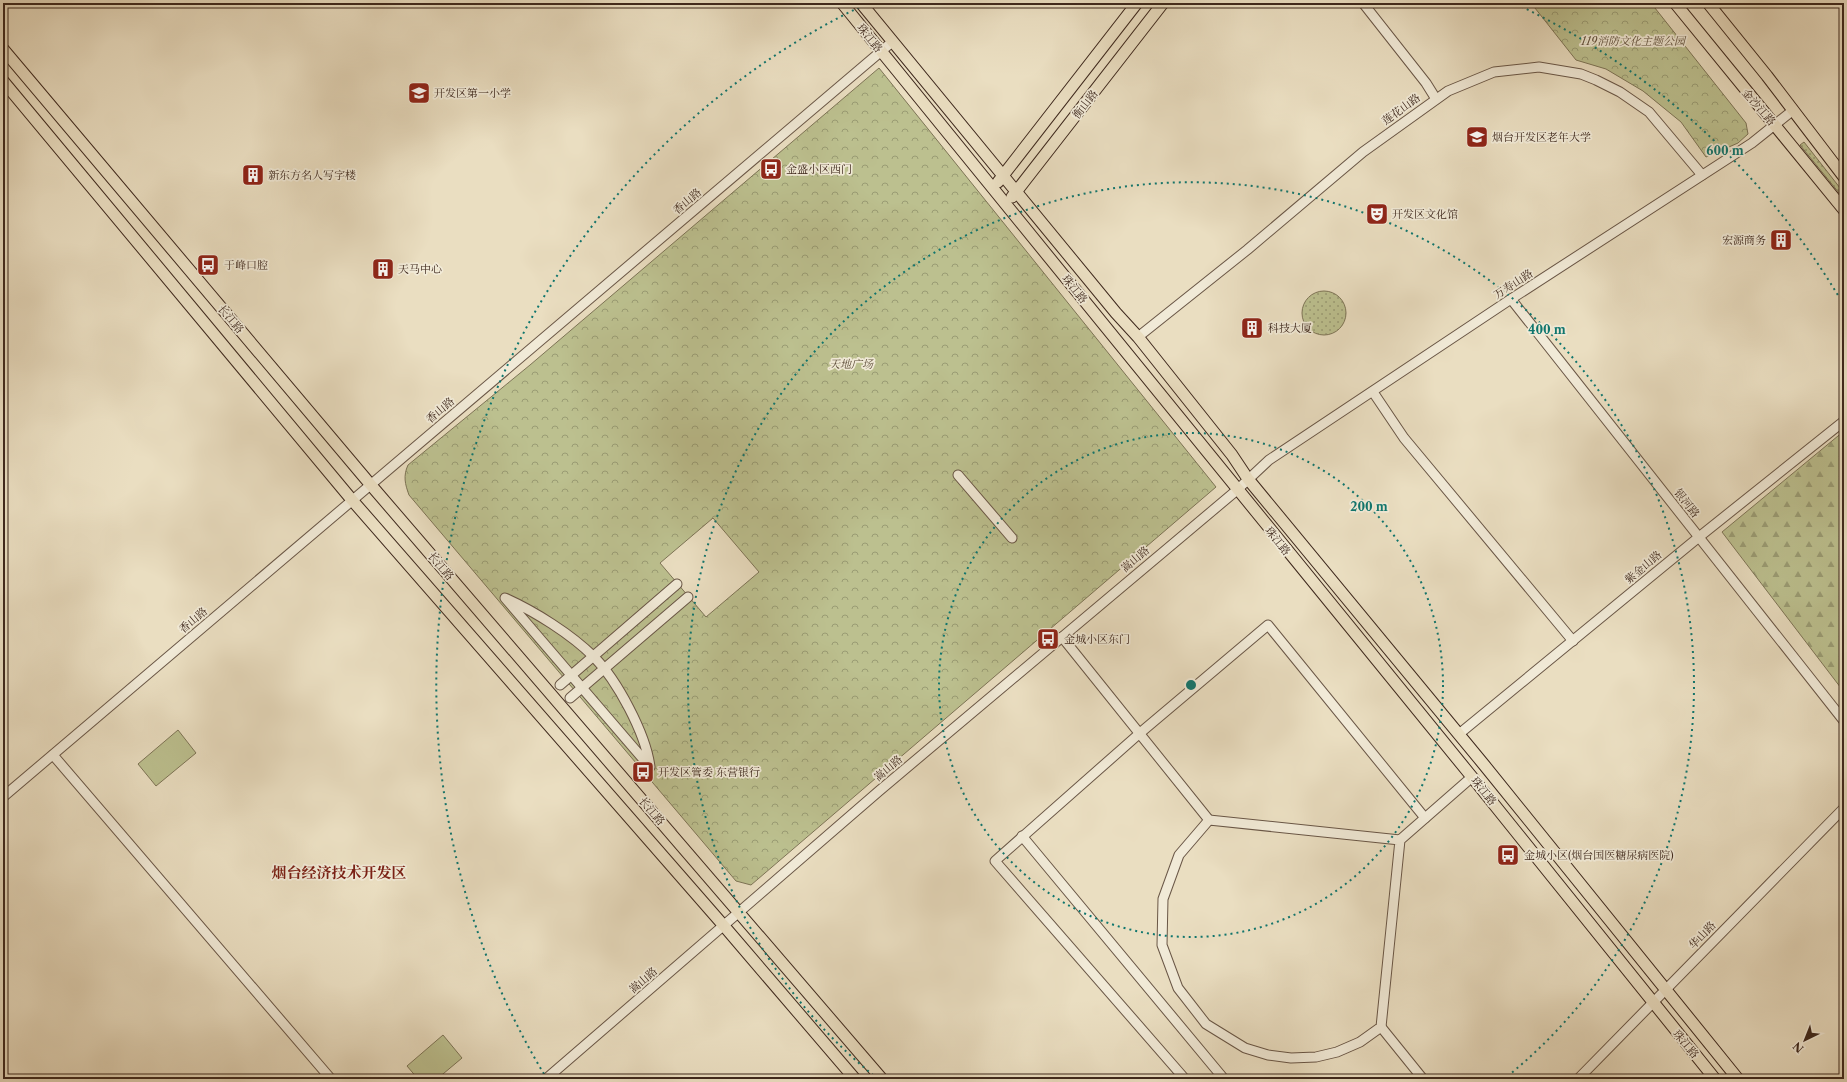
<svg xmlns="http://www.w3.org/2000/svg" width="1847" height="1082" font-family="'Libre Caslon Text','Noto Serif SC',serif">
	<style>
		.grass { fill: url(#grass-dots); stroke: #7d7456 }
		.forest { fill: url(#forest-firs); stroke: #7d7456 }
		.park { fill: url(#park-crowns); stroke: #7d7456; fill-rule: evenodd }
		.pitch { fill: #bcc08f; stroke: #7d7456 }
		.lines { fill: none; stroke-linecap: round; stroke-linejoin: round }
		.minor-casing { stroke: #695646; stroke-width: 11 }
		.major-casing { stroke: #3e281d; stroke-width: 13 }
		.minor { stroke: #f1ead7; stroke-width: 9 }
		.major { stroke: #eadec1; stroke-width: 11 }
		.ring { fill: none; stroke: #0f766e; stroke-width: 2; stroke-dasharray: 2 4 }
		.labels { text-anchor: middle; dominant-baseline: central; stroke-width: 3.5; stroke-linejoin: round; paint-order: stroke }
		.street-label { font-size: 11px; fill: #3e281d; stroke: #f1ead7 }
		.park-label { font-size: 11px; font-style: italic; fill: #5e4e3a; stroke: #f1ead7 }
		.poi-label { font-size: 11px; fill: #3e281d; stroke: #f1ead7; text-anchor: start }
		.district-label { font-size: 15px; font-weight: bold; fill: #7a1f14; stroke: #f1ead7 }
		.centre { fill: #0f766e; stroke: #f1ead7; stroke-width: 2 }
		.ring-label { font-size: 12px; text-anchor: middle; font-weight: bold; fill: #0f766e; stroke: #f1ead7; stroke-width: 3.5; stroke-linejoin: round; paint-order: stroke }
	</style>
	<defs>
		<pattern id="grass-dots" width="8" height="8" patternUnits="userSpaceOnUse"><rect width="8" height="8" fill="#bcc08f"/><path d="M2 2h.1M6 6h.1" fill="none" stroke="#9a9c74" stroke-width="1.8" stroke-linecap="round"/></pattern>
		<pattern id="forest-firs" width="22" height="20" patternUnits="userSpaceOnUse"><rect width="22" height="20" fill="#bcc08f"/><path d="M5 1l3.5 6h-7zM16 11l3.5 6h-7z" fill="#9a9c74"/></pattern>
		<pattern id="park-crowns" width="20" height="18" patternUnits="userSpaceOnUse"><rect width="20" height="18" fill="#bcc08f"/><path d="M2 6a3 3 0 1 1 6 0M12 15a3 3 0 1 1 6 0" fill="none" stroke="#9a9c74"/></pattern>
	</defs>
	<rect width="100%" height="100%" fill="#eadec1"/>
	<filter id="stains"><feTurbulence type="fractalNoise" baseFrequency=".005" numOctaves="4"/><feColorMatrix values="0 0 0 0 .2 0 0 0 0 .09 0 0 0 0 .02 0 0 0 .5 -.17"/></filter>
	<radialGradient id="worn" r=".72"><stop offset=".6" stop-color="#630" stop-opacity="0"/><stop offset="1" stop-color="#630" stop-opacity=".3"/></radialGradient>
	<g class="grass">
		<path d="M1804,142L1844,193V199L1800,145Z"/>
		<circle cx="1324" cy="313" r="22"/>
	</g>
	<path class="forest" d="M1844,431V692L1722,532Z"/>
	<g class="park">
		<path d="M1531,3H1651L1746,123L1748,134L1738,143L1706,157L1681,122L1643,91L1606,69L1576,60Z"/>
		<path d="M879,68L1216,487L751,885L736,881L409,495C405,484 403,476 408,465L530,365ZM713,518L759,572L706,617L660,563Z"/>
	</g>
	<g class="pitch">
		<path d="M178,730L196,753L156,786L138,764Z"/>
		<path d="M443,1035L462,1058L437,1079H418L407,1066Z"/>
	</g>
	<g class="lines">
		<g class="minor-casing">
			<g id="minor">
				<path d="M1363,3L1426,83L1436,99"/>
				<path d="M1511,299L1844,721"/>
				<path d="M1138,337L1247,250L1363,152L1448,91L1494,72L1539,67L1581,74L1596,80L1620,92L1649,112L1702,175"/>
				<path d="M1373,392L1404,438L1573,641"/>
				<path d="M958,475L1012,538"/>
				<path d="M505,598C534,611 571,634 594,657C617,680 646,734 650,767Z"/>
				<path d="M1062,637L1209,820"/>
				<path d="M560,685L677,584"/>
				<path d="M570,698L688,597"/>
				<path d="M1459,734L1699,537L1844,421"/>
				<path d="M53,755L331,1079"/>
				<path d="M3,797L892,42"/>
				<path d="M1022,836L1224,1079"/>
				<path d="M1400,840L1381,1027L1360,1042L1337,1052L1316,1057L1291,1058L1268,1055L1245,1048L1206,1024L1178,988L1162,945L1163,899L1179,855L1209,820L1400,840L1472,777"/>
				<path d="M1381,1027L1423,1079"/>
				<path d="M546,1079L879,791L1237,490L1269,460L1511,299L1752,143L1792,111"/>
				<path d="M1185,1079L995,861L1140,733L1268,625L1425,818"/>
				<path d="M1578,1079L1844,808"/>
			</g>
		</g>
		<g class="major-casing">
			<g id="major">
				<path d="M842,3L1472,777L1715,1079"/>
				<path d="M861,3L1116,313L1138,337L1232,455L1248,479L1485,766L1738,1079"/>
				<path d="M1675,3L1844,210"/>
				<path d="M1708,3L1767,76L1844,177"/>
				<path d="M3,49L370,484L882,1079"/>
				<path d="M3,81L352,500L724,926L855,1079"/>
				<path d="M998,182L1137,3"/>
				<path d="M1012,197L1163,3"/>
			</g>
		</g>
		<use href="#minor" class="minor"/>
		<use href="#major" class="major"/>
	</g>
	<g class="ring">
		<circle cx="1191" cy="685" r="252"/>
		<path d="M878 1079A503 503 0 1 1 1504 1079"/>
		<path d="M544 1074A755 755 0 0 1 866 4M1516 4A755 755 0 0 1 1842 302"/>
	</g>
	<defs>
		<g id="school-square" transform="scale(1.15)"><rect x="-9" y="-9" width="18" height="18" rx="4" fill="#8f2418" stroke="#f1ead7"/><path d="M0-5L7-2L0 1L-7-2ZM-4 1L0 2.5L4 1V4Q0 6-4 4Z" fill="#fff"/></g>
		<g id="bus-square" transform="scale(1.15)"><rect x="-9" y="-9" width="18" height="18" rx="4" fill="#8f2418" stroke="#f1ead7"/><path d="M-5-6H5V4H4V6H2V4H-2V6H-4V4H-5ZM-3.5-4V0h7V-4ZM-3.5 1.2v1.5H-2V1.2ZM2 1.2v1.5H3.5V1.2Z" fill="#fff"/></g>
		<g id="building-square" transform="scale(1.15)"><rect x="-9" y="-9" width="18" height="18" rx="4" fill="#8f2418" stroke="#f1ead7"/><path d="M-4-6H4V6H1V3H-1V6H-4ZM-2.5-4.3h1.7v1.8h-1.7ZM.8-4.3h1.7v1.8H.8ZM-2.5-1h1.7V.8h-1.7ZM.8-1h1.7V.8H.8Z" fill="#fff"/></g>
		<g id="theatre-square" transform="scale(1.15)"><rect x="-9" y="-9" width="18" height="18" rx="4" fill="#8f2418" stroke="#f1ead7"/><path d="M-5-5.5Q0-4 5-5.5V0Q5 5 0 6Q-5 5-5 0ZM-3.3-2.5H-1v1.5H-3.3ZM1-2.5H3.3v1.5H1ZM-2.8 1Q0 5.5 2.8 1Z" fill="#fff"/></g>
	</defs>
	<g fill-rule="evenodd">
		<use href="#school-square" x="419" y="93"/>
		<use href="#school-square" x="1477" y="137"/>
		<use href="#bus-square" x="771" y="169"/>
		<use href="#building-square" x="253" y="175"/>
		<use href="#theatre-square" x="1377" y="214"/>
		<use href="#building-square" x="1781" y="240"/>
		<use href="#bus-square" x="208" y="265"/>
		<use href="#building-square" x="383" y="269"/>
		<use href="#building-square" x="1252" y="328"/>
		<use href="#bus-square" x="1048" y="639"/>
		<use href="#bus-square" x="643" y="772"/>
		<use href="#bus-square" x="1508" y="855"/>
	</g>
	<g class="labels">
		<g class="street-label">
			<text transform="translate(870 38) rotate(51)">珠江路</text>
			<text transform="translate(1085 104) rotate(-52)">衡山路</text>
			<text transform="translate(1759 107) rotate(49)">金沙江路</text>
			<text transform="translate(1401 109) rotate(-36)">莲花山路</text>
			<text transform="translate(687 201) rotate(-40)">香山路</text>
			<text transform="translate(1513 284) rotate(-33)">万寿山路</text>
			<text transform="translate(1075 289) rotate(51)">珠江路</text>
			<text transform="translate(231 319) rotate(50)">长江路</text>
			<text transform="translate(440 410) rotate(-40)">香山路</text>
			<text transform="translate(1687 503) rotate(52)">银河路</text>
			<text transform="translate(1278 541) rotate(51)">珠江路</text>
			<text transform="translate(1135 559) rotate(-40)">嵩山路</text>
			<text transform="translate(441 566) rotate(49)">长江路</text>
			<text transform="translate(1643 567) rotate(-40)">紫金山路</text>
			<text transform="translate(193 620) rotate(-40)">香山路</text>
			<text transform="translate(888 768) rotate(-40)">嵩山路</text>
			<text transform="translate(1484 791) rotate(51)">珠江路</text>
			<text transform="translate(652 811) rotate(49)">长江路</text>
			<text transform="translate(1702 935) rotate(-46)">华山路</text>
			<text transform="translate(643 980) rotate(-41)">嵩山路</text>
			<text transform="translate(1686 1044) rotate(50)">珠江路</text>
		</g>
		<g class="park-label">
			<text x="1633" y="41">119消防文化主题公园</text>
			<text x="851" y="364">天地广场</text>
		</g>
		<g class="poi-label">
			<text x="434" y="93">开发区第一小学</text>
			<text x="1492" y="137">烟台开发区老年大学</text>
			<text x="786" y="169">金盛小区西门</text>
			<text x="268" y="175">新东方名人写字楼</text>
			<text x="1392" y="214">开发区文化馆</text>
			<text x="1766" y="240" text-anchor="end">宏源商务</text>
			<text x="224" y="265">于峰口腔</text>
			<text x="398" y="269">天马中心</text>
			<text x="1268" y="328">科技大厦</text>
			<text x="1064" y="639">金城小区东门</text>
			<text x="658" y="772">开发区管委 东营银行</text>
			<text x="1524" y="855">金城小区(烟台国医糖尿病医院)</text>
		</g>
		<g class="district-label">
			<text x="339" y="872">烟台经济技术开发区</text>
		</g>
	</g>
	<circle cx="1191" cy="685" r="6" class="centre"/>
	<g class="ring-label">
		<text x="1725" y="155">600 m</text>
		<text x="1547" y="334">400 m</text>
		<text x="1369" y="511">200 m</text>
	</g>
	<rect width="1847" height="1082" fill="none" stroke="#eadec1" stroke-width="16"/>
	<rect x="4" y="4" width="1839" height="1074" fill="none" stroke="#3e281d" stroke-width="2"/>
	<rect x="8" y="8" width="1831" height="1066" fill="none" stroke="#3e281d"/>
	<g transform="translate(1805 1040) rotate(223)" stroke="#f1ead7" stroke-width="3" paint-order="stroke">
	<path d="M0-3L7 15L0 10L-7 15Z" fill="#3e281d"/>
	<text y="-6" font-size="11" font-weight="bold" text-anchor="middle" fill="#3e281d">N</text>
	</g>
	<rect width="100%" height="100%" filter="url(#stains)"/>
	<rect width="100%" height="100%" fill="url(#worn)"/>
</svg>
